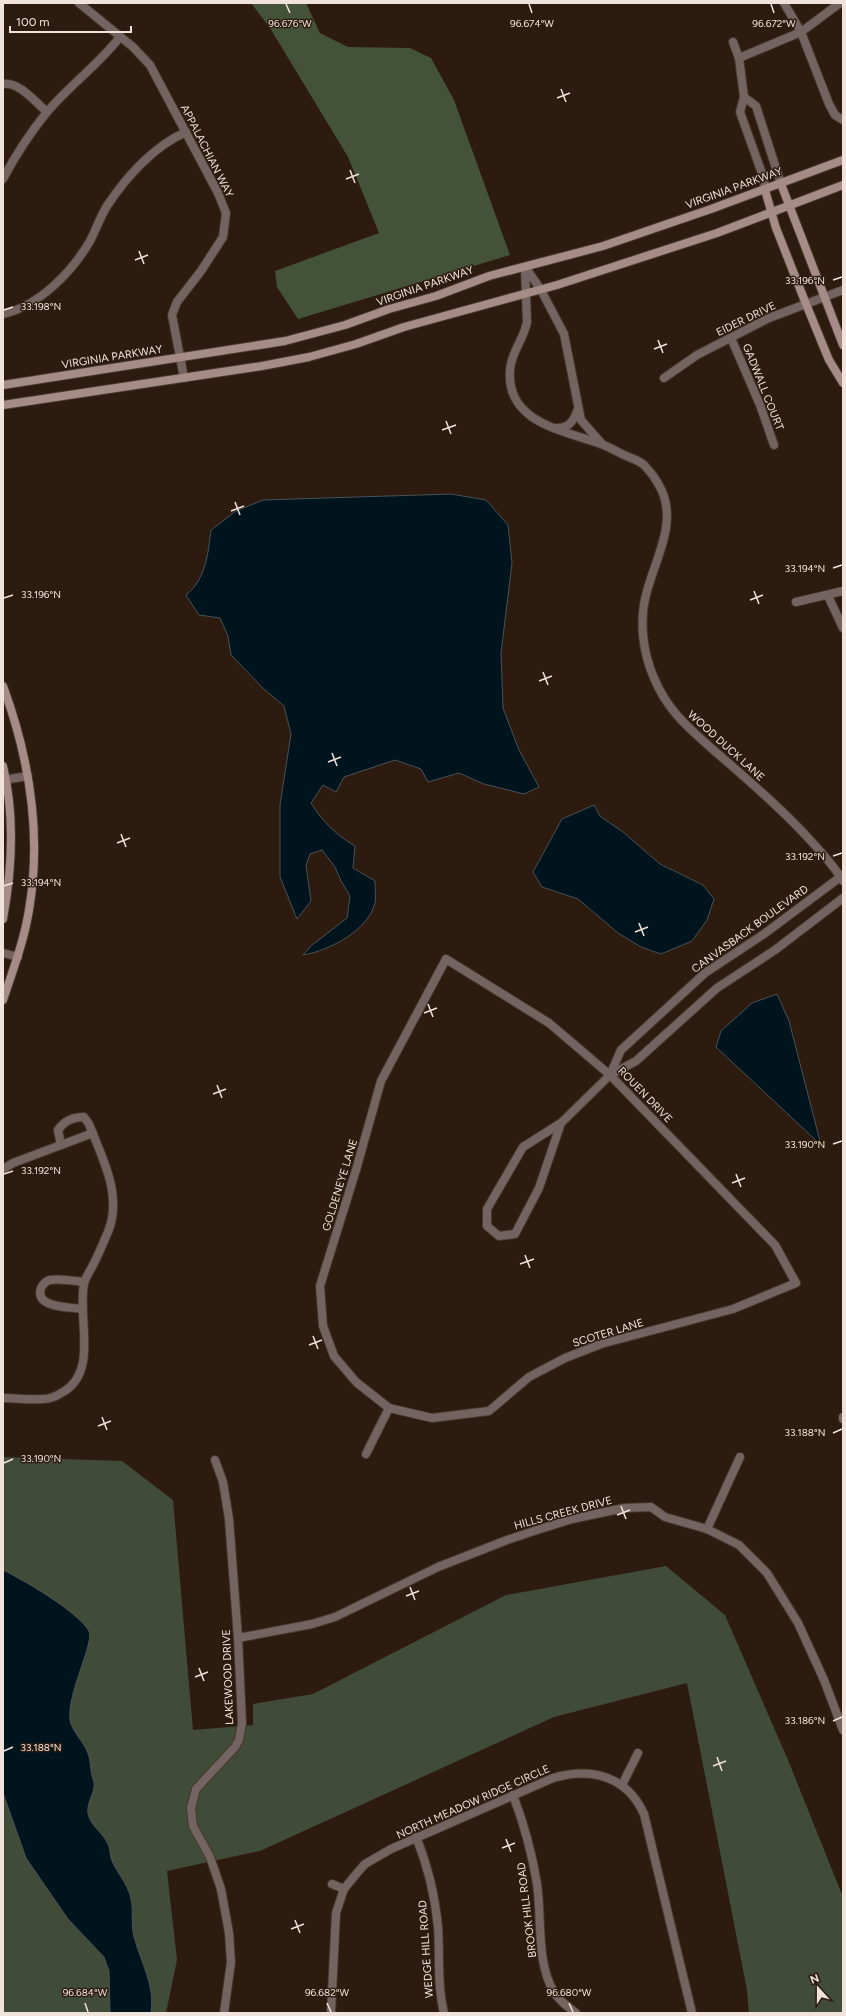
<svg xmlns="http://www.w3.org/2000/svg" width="846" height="2016" font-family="Figtree,sans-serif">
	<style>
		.green { fill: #404c37 }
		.forest { fill: #445338 }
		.water { fill: #00141e; stroke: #485257 }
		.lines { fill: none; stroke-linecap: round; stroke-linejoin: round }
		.street-casing { stroke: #47372b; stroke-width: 10 }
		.secondary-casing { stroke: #47372b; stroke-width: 10 }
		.street { stroke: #746461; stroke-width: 8 }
		.secondary { stroke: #a58c87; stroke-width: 8 }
		.ticks { fill: none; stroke: #f0e3db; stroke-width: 1.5 }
		.labels { text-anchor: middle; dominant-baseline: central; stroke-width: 3; stroke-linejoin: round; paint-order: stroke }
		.street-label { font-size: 11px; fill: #f0e3db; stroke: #2c1b0e }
		.ticks-label { font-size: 10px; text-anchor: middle; fill: #f0e3db; stroke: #2c1b0e; stroke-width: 3; stroke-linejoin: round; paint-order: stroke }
	</style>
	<rect width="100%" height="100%" fill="#2c1b0e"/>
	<path class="green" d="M3,1457L122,1461L173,1500L193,1730L253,1725V1704L313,1694L506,1595L666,1566L725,1615L788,1760L843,1897V2013H749L747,1990L687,1683L554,1717L260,1851L167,1871L177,1960L166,2013H3Z"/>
	<path class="forest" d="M251,3H306L320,33L348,47L410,48L431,58L454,100L510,255L298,319L277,287L275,271L379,233L348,157L270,28Z"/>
	<g class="water">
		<path d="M451,494L486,500L508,525L512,563L501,653L503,708L519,750L539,787L524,794L484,784L459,773L428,782L421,769L395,760L344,777L336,792L323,785L311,803C323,822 335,834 355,846L353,868L375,881C375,888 376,897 375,903C368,931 328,951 303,955L311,946L347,918L350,896L341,881L335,867L322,850L310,854L306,865L311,901L297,919L280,877V805L291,734L284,706L264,689L231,655L228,636L220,618L199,615L186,595C206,579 208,554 211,530L236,511L263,500Z"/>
		<path d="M594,805L600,816L623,832L660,864L703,885L714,899L707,920L692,941L661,954L641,947L618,933L578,899L542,887L533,872L562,819Z"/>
		<path d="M777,994L789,1021L821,1145L716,1047L721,1031L752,1003Z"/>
		<path d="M3,1570C25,1581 77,1611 89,1631C95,1643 63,1701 71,1724C74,1732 81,1740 85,1747C90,1756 90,1762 91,1770C91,1774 93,1778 94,1782C96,1793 84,1805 89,1817C93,1828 103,1833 108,1844C110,1848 110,1853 111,1858C116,1873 128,1883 131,1899C134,1911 130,1927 135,1940C142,1965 155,1986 151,2013H110L109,1971L104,1957L68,1919L26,1858L3,1793Z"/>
	</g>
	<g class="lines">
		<g class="street-casing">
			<g id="street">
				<path d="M79,3L133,47L150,65L218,193L226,213L223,237L201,271L177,302L172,315L184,378"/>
				<path d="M784,3L801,32L829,104L835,115L843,120"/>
				<path d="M733,42L739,58L744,97L740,112L764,179L765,190"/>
				<path d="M739,58L801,32L840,3"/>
				<path d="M3,84C20,82 35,102 47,112"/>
				<path d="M744,97L756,106L781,184"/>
				<path d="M3,179C15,156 30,133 47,112C70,85 98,65 120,37"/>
				<path d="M525,267L527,322C524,339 511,352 510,370C506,423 563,430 601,444C609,447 616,451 624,455C630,458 639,460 644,465C650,471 657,481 661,489C678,524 654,561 646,595C639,622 643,653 654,678C668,712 690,729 717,753C750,782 782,809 811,841C823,854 834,866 843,881"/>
				<path d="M526,268L541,290L564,334L581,420L602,444"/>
				<path d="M3,314C39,306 72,272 90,241C96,230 100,217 107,206C126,177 154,146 186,132"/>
				<path d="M731,338L760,405L774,445"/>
				<path d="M664,378L697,355L769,318L843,290"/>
				<path d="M557,428C570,428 574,420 578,409"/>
				<path d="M828,596L843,628"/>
				<path d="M796,602L843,591"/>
				<path d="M3,780L28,776"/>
				<path d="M3,953L18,957"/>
				<path d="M446,959L549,1023L610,1075L775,1245L796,1283L733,1309L601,1344L565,1358L529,1377L489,1411L432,1418L389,1408L356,1382L334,1356L323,1326L320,1286L356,1170L381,1081Z"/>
				<path d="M610,1075L621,1050L705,973L764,934L843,875"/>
				<path d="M561,1123L523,1147L487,1209V1226L499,1236L515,1234L539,1188L561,1123L610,1075L636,1061L717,988L775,950L843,898"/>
				<path d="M3,1169L13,1163L93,1133"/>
				<path d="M82,1309C70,1307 34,1308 41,1288C43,1284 46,1281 50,1280C60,1278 74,1281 84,1282"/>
				<path d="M3,1398C16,1398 30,1400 43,1399C50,1399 57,1396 63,1392C99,1371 77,1318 84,1284C85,1278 90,1271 93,1265C99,1254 103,1243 108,1232C123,1195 102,1158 89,1124L84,1117C73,1117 64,1121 58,1130L61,1145"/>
				<path d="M843,1417V1419"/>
				<path d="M366,1454L389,1408"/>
				<path d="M215,1460L223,1482L229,1519L238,1638L242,1723L239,1740L235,1747L196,1789L191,1808L193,1826L210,1857L221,1889L229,1933L231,1962L224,2013"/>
				<path d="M707,1529L740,1457"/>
				<path d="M238,1638L312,1624L335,1617L438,1567L507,1540L540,1529L572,1519L624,1508L651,1507L665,1517L707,1529L739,1545L767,1573L798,1623L824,1680L843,1730"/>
				<path d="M622,1785L638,1753"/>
				<path d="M513,1795C524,1824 532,1853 537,1884C542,1917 536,1963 554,1992C559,2001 568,2007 576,2013"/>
				<path d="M416,1837C428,1866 435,1896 438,1927C440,1956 437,1984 444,2013"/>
				<path d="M332,1884L344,1889"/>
				<path d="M331,2013L336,1913L344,1889L357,1873L365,1864L391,1849L553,1778C591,1767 627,1776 644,1814L692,2013"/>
			</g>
		</g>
		<g class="secondary-casing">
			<g id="secondary">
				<path d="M781,184L843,345"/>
				<path d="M765,190L776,228L806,304L829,360L843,383"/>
				<path d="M3,385L285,341L345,325L389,309L436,296L489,276L603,246L711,209L843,160"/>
				<path d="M3,405L262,366L309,357L356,344L404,327L557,285L717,233L843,185"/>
				<path d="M3,686C29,757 42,834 29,910C24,941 13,970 3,1000"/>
				<path d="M3,766C15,816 12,870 3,919"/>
			</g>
		</g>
		<use href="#street" class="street"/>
		<use href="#secondary" class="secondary"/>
	</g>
	<path class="ticks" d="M286,4L290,13M529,4L532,13M771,4L774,13M561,89L566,102M557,98L570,93M350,170L355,183M346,179L359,174M139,251L144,264M135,260L148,255M833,280L842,277M4,310L13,307M658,340L663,353M654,349L667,344M446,421L451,434M442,430L456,425M235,502L240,515M231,511L244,506M833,568L842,565M754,591L759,604M4,598L13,595M750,600L763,595M543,672L548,685M539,681L552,676M332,753L337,766M328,762L341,757M121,834L126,847M117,843L130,838M833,856L842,853M4,886L13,883M639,923L644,936M635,932L648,927M428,1004L433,1017M424,1013L437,1008M217,1085L222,1098M213,1094L226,1089M833,1144L842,1141M4,1174L13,1171M736,1174L741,1187M732,1183L745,1178M525,1255L530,1268M520,1264L534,1259M313,1336L318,1349M309,1345L322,1340M102,1417L107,1430M98,1426L111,1421M833,1433L842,1429M4,1463L13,1459M621,1506L626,1519M617,1515L630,1510M410,1587L415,1600M406,1596L419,1591M199,1668L204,1681M195,1677L208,1672M833,1721L842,1717M4,1751L13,1747M717,1757L722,1771M713,1766L726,1761M506,1839L511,1852M502,1848L515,1843M295,1920L300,1933M291,1929L304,1924M85,2003L88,2012M327,2003L331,2012M569,2003L573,2012"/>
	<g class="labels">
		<g class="street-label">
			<text transform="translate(207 151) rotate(63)">APPALACHIAN WAY</text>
			<text transform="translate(734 188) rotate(-20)">VIRGINIA PARKWAY</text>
			<text transform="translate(425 286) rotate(-19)">VIRGINIA PARKWAY</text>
			<text transform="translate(746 319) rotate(-26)">EIDER DRIVE</text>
			<text transform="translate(112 357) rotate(-9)">VIRGINIA PARKWAY</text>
			<text transform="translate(763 387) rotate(68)">GADWALL COURT</text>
			<text transform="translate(726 746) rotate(42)">WOOD DUCK LANE</text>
			<text transform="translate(750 929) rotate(-36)">CANVASBACK BOULEVARD</text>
			<text transform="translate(645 1095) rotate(46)">ROUEN DRIVE</text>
			<text transform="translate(340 1185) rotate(-73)">GOLDENEYE LANE</text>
			<text transform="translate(608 1333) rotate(-17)">SCOTER LANE</text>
			<text transform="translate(563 1513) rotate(-15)">HILLS CREEK DRIVE</text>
			<text transform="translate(228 1677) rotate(-92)">LAKEWOOD DRIVE</text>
			<text transform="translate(473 1802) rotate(-24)">NORTH MEADOW RIDGE CIRCLE</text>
			<text transform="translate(527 1910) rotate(-97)">BROOK HILL ROAD</text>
			<text transform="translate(426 1949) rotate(-94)">WEDGE HILL ROAD</text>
		</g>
	</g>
	<g class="ticks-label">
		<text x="290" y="27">96.676°W</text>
		<text x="532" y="27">96.674°W</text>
		<text x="774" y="27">96.672°W</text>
		<text x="805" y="284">33.196°N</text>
		<text x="41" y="310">33.198°N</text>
		<text x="805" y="572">33.194°N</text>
		<text x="41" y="598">33.196°N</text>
		<text x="805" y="860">33.192°N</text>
		<text x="41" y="886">33.194°N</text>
		<text x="805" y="1148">33.190°N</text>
		<text x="41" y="1174">33.192°N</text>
		<text x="805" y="1436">33.188°N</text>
		<text x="41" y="1462">33.190°N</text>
		<text x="805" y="1724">33.186°N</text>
		<text x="41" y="1751">33.188°N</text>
		<text x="85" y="1996">96.684°W</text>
		<text x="327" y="1996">96.682°W</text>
		<text x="569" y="1996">96.680°W</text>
	</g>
	<rect width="846" height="2016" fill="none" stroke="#f0e3db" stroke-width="8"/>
	<g transform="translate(818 1988) rotate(339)" stroke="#2c1b0e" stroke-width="3" paint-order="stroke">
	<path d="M0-3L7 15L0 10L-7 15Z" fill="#f0e3db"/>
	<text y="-6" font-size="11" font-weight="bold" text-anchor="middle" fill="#f0e3db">N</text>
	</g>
	<path d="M10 26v6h121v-6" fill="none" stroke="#f0e3db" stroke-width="2"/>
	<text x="16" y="26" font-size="12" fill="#f0e3db" stroke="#2c1b0e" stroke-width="3" paint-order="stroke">100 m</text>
</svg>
